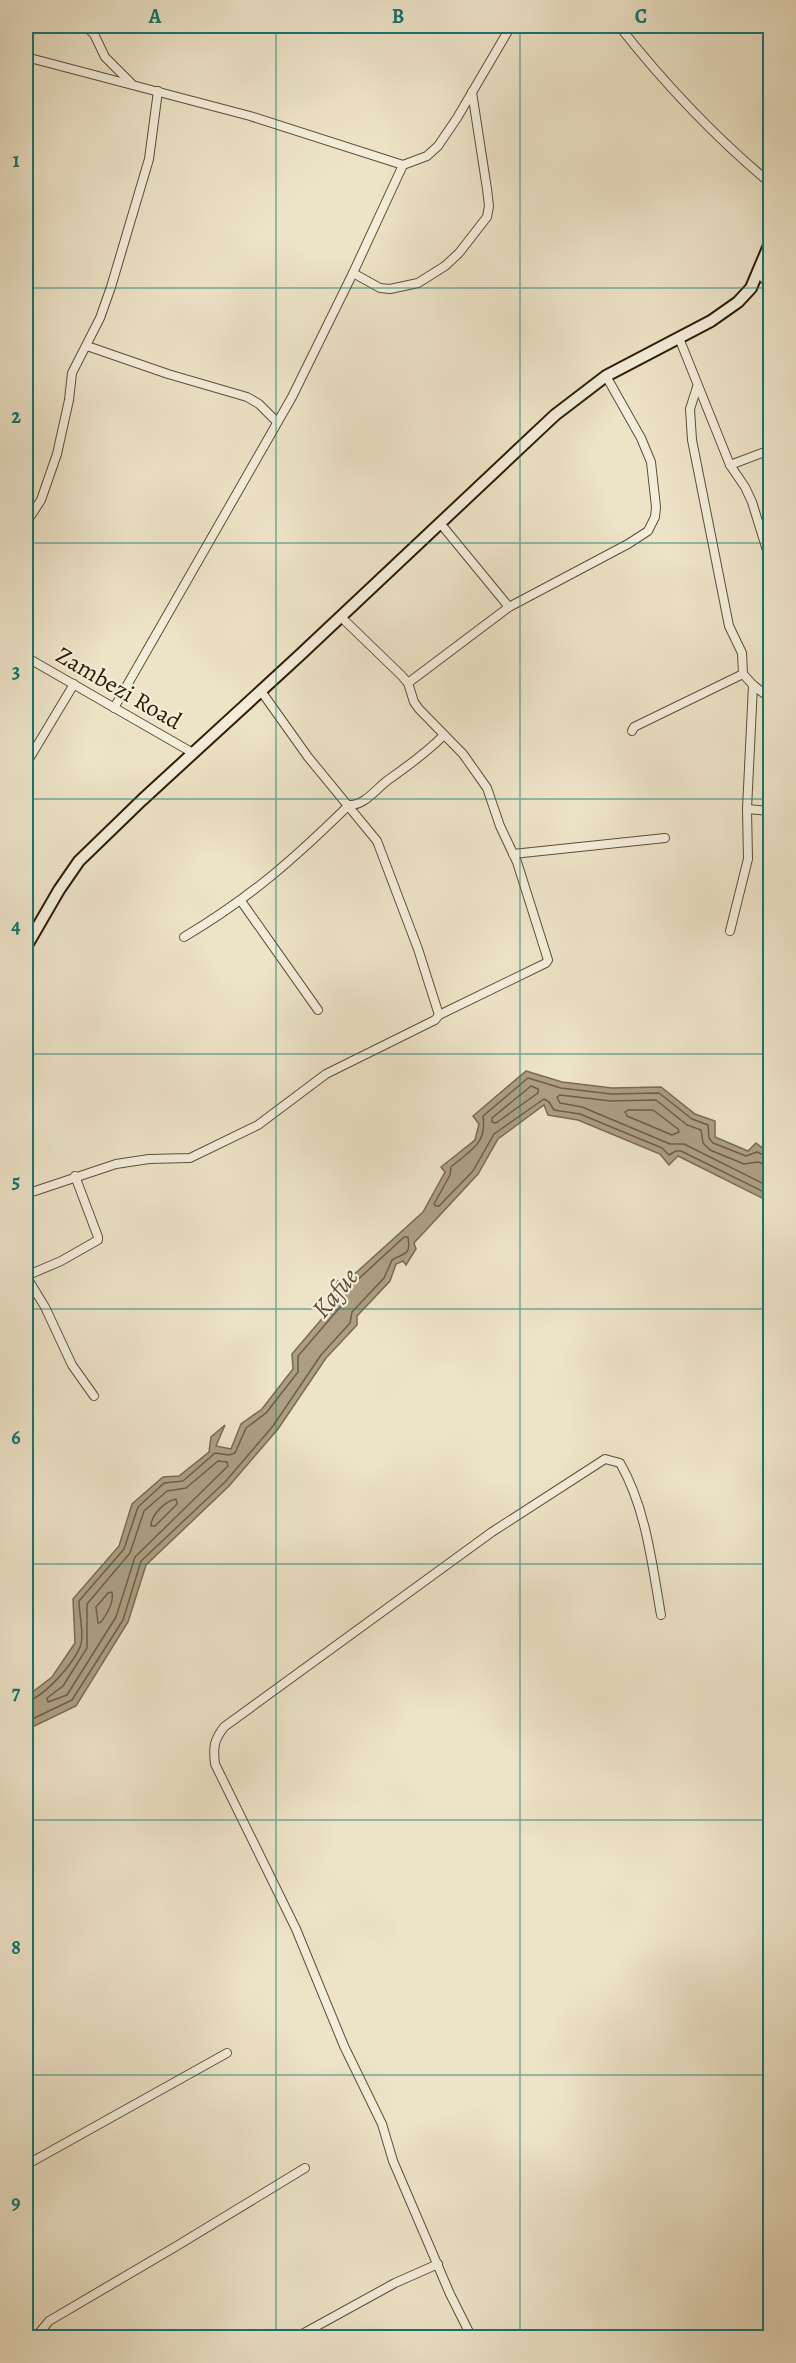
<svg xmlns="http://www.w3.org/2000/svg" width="796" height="2363" font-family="Alegreya,serif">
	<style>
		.water { fill: #ad9f83; stroke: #7b6b4f; stroke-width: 1.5 }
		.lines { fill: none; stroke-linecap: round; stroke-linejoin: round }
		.shore { stroke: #6f5e42; stroke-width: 1.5 }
		.street-casing { stroke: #604e32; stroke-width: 10 }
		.secondary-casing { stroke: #311c00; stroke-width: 14 }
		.street { stroke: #f3eddb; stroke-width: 8 }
		.secondary { stroke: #f3eddb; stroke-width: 10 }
		.grid { fill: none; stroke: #0f766e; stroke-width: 1.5; stroke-opacity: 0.55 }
		.labels { text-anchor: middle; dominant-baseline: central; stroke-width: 4.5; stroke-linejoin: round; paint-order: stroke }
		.street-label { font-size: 24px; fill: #311c00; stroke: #f3eddb }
		.water-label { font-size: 26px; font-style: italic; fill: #635034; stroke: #f3eddb }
		.neatline { fill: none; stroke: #0f766e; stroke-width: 2 }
		.grid-label { font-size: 20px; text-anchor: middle; font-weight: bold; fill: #0f766e }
	</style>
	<rect width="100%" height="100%" fill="#ede3c7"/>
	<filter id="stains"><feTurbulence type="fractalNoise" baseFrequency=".00333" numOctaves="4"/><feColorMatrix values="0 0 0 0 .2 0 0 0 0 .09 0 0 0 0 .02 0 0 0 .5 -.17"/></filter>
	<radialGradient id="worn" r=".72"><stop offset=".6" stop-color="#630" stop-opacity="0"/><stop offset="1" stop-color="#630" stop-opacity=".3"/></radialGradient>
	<path class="water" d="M526,1071L562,1082L612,1088L661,1087L695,1114L715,1121V1137L748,1151L756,1143L770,1154V1202L678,1156L669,1165L660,1154L578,1120L548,1115L544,1105L498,1139L478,1174L414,1243L416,1249L406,1265L403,1261L396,1264L390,1281L357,1316V1325L326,1358L278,1429L229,1486L146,1565L128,1622L76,1706L26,1730V1697L52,1677L75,1643L73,1599L119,1546L132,1504L163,1477L179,1476L209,1452L211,1437L225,1425L216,1446L231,1449L241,1424L262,1409L293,1369L292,1354L337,1301V1281L348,1280L423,1212L445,1172L441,1167L475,1140L479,1124L473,1116Z"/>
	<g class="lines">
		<g class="shore">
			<path d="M531,1086L538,1089V1093L496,1123L492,1122V1118Z"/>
			<path d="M628,1110H653L678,1129L679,1132L672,1135L627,1116L625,1112Z"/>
			<path d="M770,1158L757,1152L746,1156L713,1143L709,1138L708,1125L692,1119L659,1093L611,1094L561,1088L528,1078L483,1116C487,1145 470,1150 451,1167L450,1175L434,1204L436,1206H439L473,1171L494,1134L544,1099L549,1102L554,1110L580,1114L662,1148L669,1155L676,1151H681L770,1195"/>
			<path d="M770,1166L758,1162L744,1164L710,1150L703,1143L701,1130L687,1125L656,1100L611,1101L560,1095L557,1097L560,1103L582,1107L670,1144H684L770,1187"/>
			<path d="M218,1461L227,1462L228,1466L135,1557L116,1617L67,1695L48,1702L47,1698L63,1686L87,1648V1604L130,1553L144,1511L167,1491L186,1488Z"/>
			<path d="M176,1499L177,1504L155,1526H151C151,1515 165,1501 176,1499Z"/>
			<path d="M112,1592C114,1602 107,1614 101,1622L98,1623L96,1607L108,1593Z"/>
			<path d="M26,1701C43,1699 76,1661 81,1644C84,1632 79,1614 79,1601L124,1549L138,1507L164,1483L183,1481L215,1453L229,1455L235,1453L246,1428L266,1413L298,1372V1356L342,1305L344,1288L352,1285L404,1237H408C411,1256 405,1252 392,1260L384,1278L352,1312L350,1323L321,1355L273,1426L225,1482L141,1561L123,1620L72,1700L26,1722"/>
		</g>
		<g class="street-casing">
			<g id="street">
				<path d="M85,26L94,34L105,57L131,83"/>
				<path d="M619,26C664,83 715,137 770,183"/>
				<path d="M26,57L250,116L403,165"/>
				<path d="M353,273L380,288L390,289L418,283L445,266L459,253L487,217L489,206L487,189L472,92"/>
				<path d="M759,273L770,286"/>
				<path d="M679,338L730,465L745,487L752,502L770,560"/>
				<path d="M87,346L168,374L247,397L259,404L277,422"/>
				<path d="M697,387L690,409L692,440L729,626L742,653L743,674L753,685L770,698"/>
				<path d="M730,465L770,450"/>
				<path d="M26,523L41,500L57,454L69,400L72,373L100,318L111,287L149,159L158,91"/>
				<path d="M440,523L509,607"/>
				<path d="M26,657L193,753"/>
				<path d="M408,683L509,607L628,544L648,531L655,517L656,507L651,462L641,438L606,376"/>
				<path d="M261,691L308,757L377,841L418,949L439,1015"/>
				<path d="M114,708L292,397L353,273L403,165L427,156L438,146L457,118L511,26"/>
				<path d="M632,731L634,727L743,674"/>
				<path d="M26,771L29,759L74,684"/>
				<path d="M747,809L770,811"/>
				<path d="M513,854L665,838"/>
				<path d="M241,901L318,1010"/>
				<path d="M730,931L748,859L747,809L753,685"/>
				<path d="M184,937C250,898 295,858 349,805C364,806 376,789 388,780C408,766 426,753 443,736"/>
				<path d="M26,1194L116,1164L149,1159L190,1158L258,1125L326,1074L435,1020L439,1015L546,963L548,960L517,862L500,826L487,788L463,754L419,709L414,702L408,683L401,675L341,617"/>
				<path d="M26,1276L61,1261L98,1240V1237L75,1176"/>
				<path d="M26,1276L45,1307L72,1365L94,1396"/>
				<path d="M26,2165L227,2053"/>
				<path d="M35,2338L49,2321L175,2247L305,2168"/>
				<path d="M295,2338L395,2283L438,2264"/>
				<path d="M472,2338L450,2294L393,2161L382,2124L344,2046L296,1929L215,1764C213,1747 214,1740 224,1727L492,1532L605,1459L620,1463C646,1508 652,1564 661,1615"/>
			</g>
		</g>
		<g class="secondary-casing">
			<path id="secondary" d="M26,947L59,890L79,861L142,800L300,655L555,415L606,376L711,321L738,302L751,288L770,243"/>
		</g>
		<use href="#street" class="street"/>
		<use href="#secondary" class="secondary"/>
	</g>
	<path class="grid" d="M276,26V2338M520,26V2338M26,288H770M26,543H770M26,799H770M26,1054H770M26,1309H770M26,1564H770M26,1820H770M26,2075H770"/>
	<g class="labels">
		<g class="street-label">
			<text transform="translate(119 688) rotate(30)">Zambezi Road</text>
		</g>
		<g class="water-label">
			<text transform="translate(335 1293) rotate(-50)">Kafue</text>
		</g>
	</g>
	<rect width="796" height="2363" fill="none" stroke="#ede3c7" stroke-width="66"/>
	<rect x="33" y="33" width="730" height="2297" class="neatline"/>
	<g class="grid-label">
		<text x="155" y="23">A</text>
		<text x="398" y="23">B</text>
		<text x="641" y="23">C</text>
		<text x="16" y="167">1</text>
		<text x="16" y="423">2</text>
		<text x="16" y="678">3</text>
		<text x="16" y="933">4</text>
		<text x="16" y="1188">5</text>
		<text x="16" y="1444">6</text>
		<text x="16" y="1699">7</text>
		<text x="16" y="1954">8</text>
		<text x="16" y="2209">9</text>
	</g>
	<rect width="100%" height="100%" filter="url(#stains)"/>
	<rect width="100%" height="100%" fill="url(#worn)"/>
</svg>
